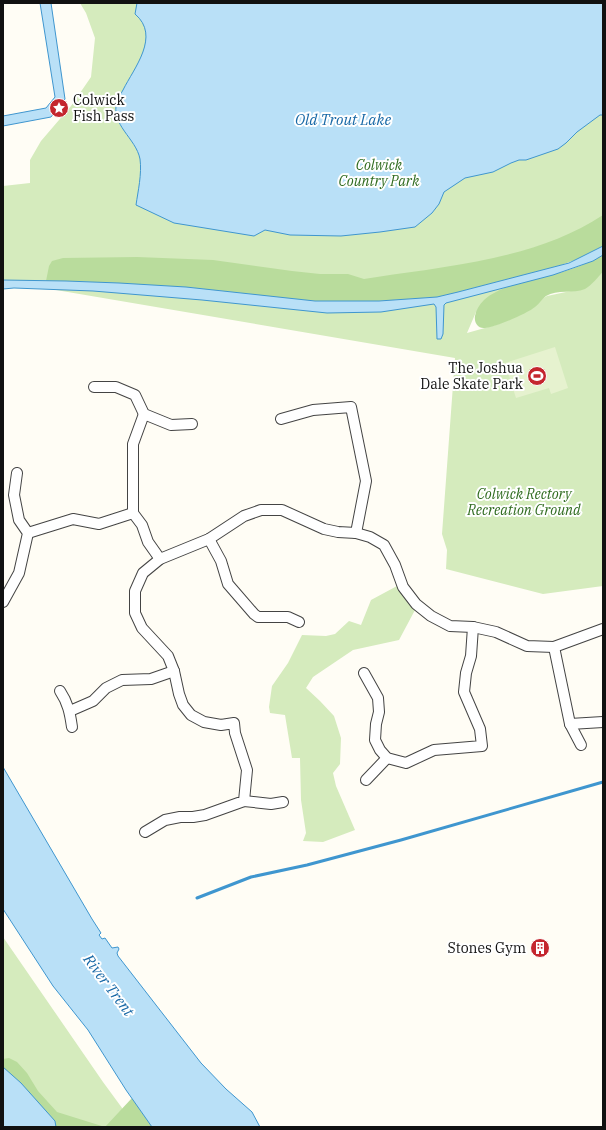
<svg xmlns="http://www.w3.org/2000/svg" width="606" height="1130" font-family="'IBM Plex Serif',serif">
	<style>
		.green { fill: #d5ebbd }
		.forest { fill: #b9dc9c }
		.pitch { fill: #e6f2cf }
		.water { fill: #b9e0f7; stroke: #3f96cf }
		.lines { fill: none; stroke-linecap: round; stroke-linejoin: round }
		.stream { stroke: #3f96cf; stroke-width: 3 }
		.minor-casing { stroke: #444; stroke-width: 12 }
		.minor { stroke: #fff; stroke-width: 10 }
		.labels { text-anchor: middle; dominant-baseline: central; stroke-width: 4; stroke-linejoin: round; paint-order: stroke }
		.poi-label { font-size: 14px; fill: #111; stroke: #fff; text-anchor: end }
		.park-label { font-size: 14px; font-style: italic; fill: #2f6b1f; stroke: #fff }
		.water-label { font-size: 15px; font-style: italic; fill: #1768a6; stroke: #fff }
	</style>
	<rect width="100%" height="100%" fill="#fffdf5"/>
	<g class="green">
		<path d="M80,3H603V242L476,312L467,333L499,324L547,296L585,288L603,272V586L543,594L446,569L447,550L442,534L455,358L3,281V186L30,183V160L41,141L71,106L91,77L95,38L86,13Z"/>
		<path d="M397,586L415,610L399,640L353,650L313,677L306,688L320,701L334,716L341,738L340,764L333,773L336,786L355,830L323,842L303,841L306,833L301,800L300,758H292L285,715L270,713L269,707L272,686L288,663L302,635L326,636L335,634L349,621L361,625L371,600Z"/>
		<path d="M3,937L103,1082L136,1127H3Z"/>
	</g>
	<g class="forest">
		<path d="M603,215V246L578,259L561,265L458,292L437,297L378,301H315L166,286L75,281H46L49,266L52,261L63,258L137,257L213,260L292,271L320,274H348L364,279L377,277C452,266 538,258 603,215Z"/>
		<path d="M603,255V272C598,277 591,286 585,289C573,294 557,289 546,296C542,299 539,304 535,307C528,313 494,328 485,328C478,329 474,323 475,316C476,310 479,305 484,300C501,285 530,281 552,275C570,270 587,264 603,255Z"/>
		<path d="M9,1058L17,1062L27,1073L38,1091L57,1112L105,1127L132,1098L152,1127H56L55,1121L21,1083L3,1067V1059Z"/>
	</g>
	<path class="pitch" d="M555,347L568,388L551,394L549,388L516,398L505,363Z"/>
	<g class="water">
		<path d="M40,3H51L65,99L51,117L3,126V116L46,108L55,97Z"/>
		<path d="M137,3H603V115H600L577,132L566,143L558,149L526,160H519L511,163L493,172L465,178L444,192L439,204L432,213L415,227L380,232L341,236L290,235L265,230L254,236L174,223L136,205C138,191 142,174 140,159C136,138 110,125 117,101C118,97 121,94 123,90C134,68 161,36 135,14Z"/>
		<path d="M603,246V255L593,261L553,275L446,303L444,305L443,334L441,339H437L436,307L434,304L381,312L327,313L202,300L93,291L14,288L3,289V280L66,281L119,283L186,287L315,301H379L437,297L458,292L569,263Z"/>
		<path d="M3,767L92,919L101,933L99,935L102,939L105,938L112,948L118,947L119,949L117,953L118,956L201,1063L226,1089L252,1112L260,1127H152L126,1090L88,1030L53,986L3,909Z"/>
		<path d="M3,1067L21,1083L55,1121L56,1127H3Z"/>
	</g>
	<g class="lines">
		<path class="stream" d="M197,898L251,877L307,865L401,840L603,782"/>
		<g class="minor-casing">
			<g id="minor">
				<path d="M94,387H116L135,395L144,414L171,425L192,424"/>
				<path d="M144,414L133,444V513L142,525L148,542L160,559"/>
				<path d="M281,419L313,410L351,407L366,481L356,533"/>
				<path d="M28,533L73,519L99,524L133,513"/>
				<path d="M209,539L221,561L228,584L254,614L258,617H288L299,622"/>
				<path d="M3,602L19,573L28,533L19,520L14,495L17,473"/>
				<path d="M554,647L570,724L603,722"/>
				<path d="M364,673L378,698L379,712L376,724L375,740L380,750L387,758L406,763L434,750L482,746L480,729L464,692L466,673L471,656L473,627"/>
				<path d="M60,691C68,703 70,713 72,727"/>
				<path d="M70,711L93,701L106,688L122,680L151,679L174,671"/>
				<path d="M570,724L581,745"/>
				<path d="M366,780L387,758"/>
				<path d="M244,801L271,804L283,802"/>
				<path d="M145,832L165,820L180,817H193L205,815L244,801L247,770L235,733L234,723L221,725L204,722L191,715L183,705L179,694L174,671L168,656L142,628L135,613V591L143,573L160,559L209,539L244,516L261,510H282L324,529L338,532L356,533L370,537L384,545L395,565L403,587L416,604L431,616L450,626L473,627L496,632L527,646L554,647L603,629"/>
			</g>
		</g>
		<use href="#minor" class="minor"/>
	</g>
	<defs>
		<g id="sight-disc" transform="scale(1)"><circle r="9.5" fill="#c4262e" stroke="#fff"/><path d="M0-6L1.8-2.2L6-1.7L2.9 1.2L3.7 5.4L0 3.3L-3.7 5.4L-2.9 1.2L-6-1.7L-1.8-2.2Z" fill="#fff"/></g>
		<g id="stadium-disc" transform="scale(1)"><circle r="9.5" fill="#c4262e" stroke="#fff"/><path d="M0-5a6.5 5 0 1 0 0 10a6.5 5 0 1 0 0-10ZM-3.5-1.8h7v3.6h-7Z" fill="#fff"/></g>
		<g id="building-disc" transform="scale(1)"><circle r="9.5" fill="#c4262e" stroke="#fff"/><path d="M-4-6H4V6H1V3H-1V6H-4ZM-2.5-4.3h1.7v1.8h-1.7ZM.8-4.3h1.7v1.8H.8ZM-2.5-1h1.7V.8h-1.7ZM.8-1h1.7V.8H.8Z" fill="#fff"/></g>
	</defs>
	<g fill-rule="evenodd">
		<use href="#sight-disc" x="59" y="108"/>
		<use href="#stadium-disc" x="537" y="376"/>
		<use href="#building-disc" x="540" y="948"/>
	</g>
	<g class="labels">
		<g class="poi-label">
			<text x="73" y="100" text-anchor="start">Colwick<tspan x="73" dy="16">Fish Pass</tspan></text>
			<text x="523" y="368">The Joshua<tspan x="523" dy="16">Dale Skate Park</tspan></text>
			<text x="526" y="948">Stones Gym</text>
		</g>
		<g class="park-label">
			<text x="379" y="165">Colwick<tspan x="379" dy="16">Country Park</tspan></text>
			<text x="524" y="494">Colwick Rectory<tspan x="524" dy="16">Recreation Ground</tspan></text>
		</g>
		<g class="water-label">
			<text x="343" y="119">Old Trout Lake</text>
			<text transform="translate(109 985) rotate(53)">River Trent</text>
		</g>
	</g>
	<rect width="606" height="1130" fill="none" stroke="#111111" stroke-width="8"/>
</svg>
